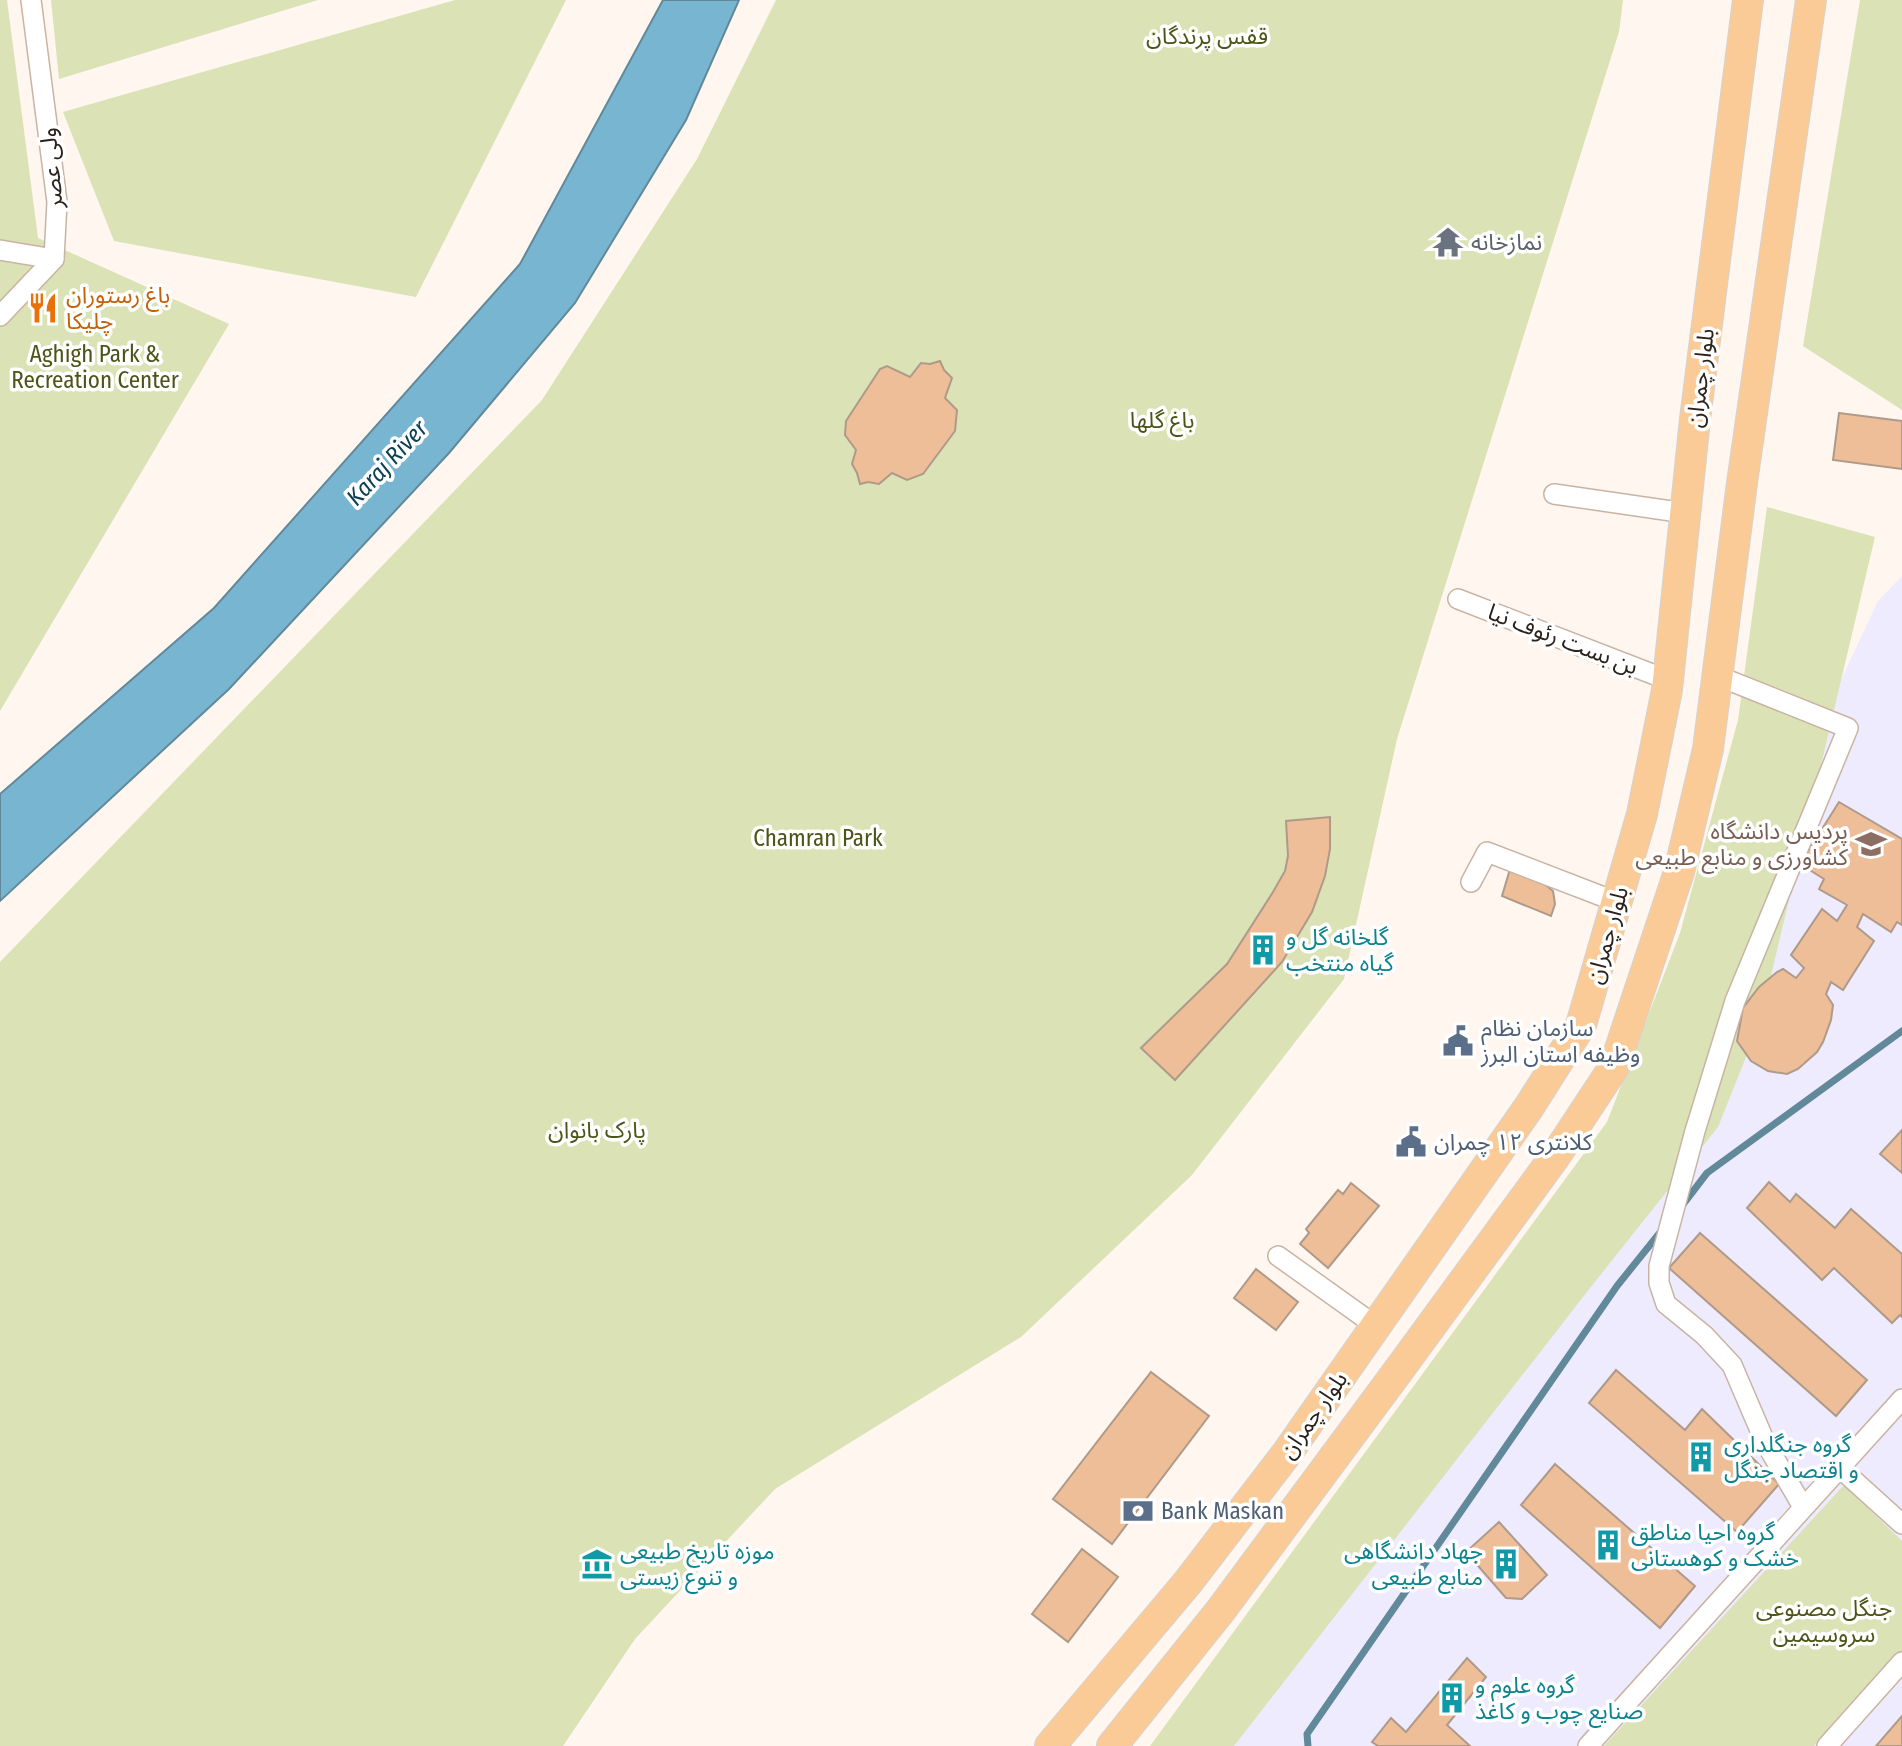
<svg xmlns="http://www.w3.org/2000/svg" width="1902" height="1746" font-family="'Fira Sans Condensed','Noto Sans Arabic',sans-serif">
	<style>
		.education { fill: #edebfd }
		.green { fill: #dae2b6 }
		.water { fill: #78b5d0; stroke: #61899a; stroke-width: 2 }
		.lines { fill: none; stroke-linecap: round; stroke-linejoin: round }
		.stream { stroke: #61899a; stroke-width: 7 }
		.building { fill: #edbe98; stroke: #af9a8a; stroke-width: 2 }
		.street-casing { stroke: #c9b4a3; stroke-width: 22 }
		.primary-casing { stroke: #d4d3d1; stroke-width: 32 }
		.street { stroke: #fff; stroke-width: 19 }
		.primary { stroke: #facb97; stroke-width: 30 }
		.labels { text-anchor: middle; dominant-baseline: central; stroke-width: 7; stroke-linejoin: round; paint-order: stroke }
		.park-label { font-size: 23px; fill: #4d5417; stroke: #fff }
		.street-label { font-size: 23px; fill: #2a221b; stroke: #fff }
		.worship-label { font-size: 23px; fill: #5b616d; stroke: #fff; text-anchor: start }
		.food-label { font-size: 23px; fill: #c56008; stroke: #fff; text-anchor: start }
		.education-label { font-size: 23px; fill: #785e54; stroke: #fff; text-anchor: end }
		.culture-label { font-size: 23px; fill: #0d838f; stroke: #fff; text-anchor: start }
		.service-label { font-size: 23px; fill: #4e5e75; stroke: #fff; text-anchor: start }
		.water-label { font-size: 24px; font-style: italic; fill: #0c4154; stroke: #fff }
	</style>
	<rect width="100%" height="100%" fill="#fff6ef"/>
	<path class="education" d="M1902,576V1746H1171L1631,1128L1878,601Z"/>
	<g class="green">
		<path d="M0,0H7L38,238L229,324L0,711Z"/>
		<path d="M51,0H318L59,79Z"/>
		<path d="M455,0H566L416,297L114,241L63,112Z"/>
		<path d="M776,0H1623L1619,32L1397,739L1344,979L1192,1175L1021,1337L775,1489L635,1639L563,1746H0V962L542,400L697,159Z"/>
		<path d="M1860,0H1902V410L1803,346Z"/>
		<path d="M1767,507L1875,537L1760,1022L1718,1127L1590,1288L1234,1746H1150L1607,1122L1680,933L1738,720Z"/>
		<path d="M1844,1485L1902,1541V1651L1814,1746H1604Z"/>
	</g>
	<path class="water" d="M663,0H739L686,120L575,303L449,453L229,689L0,901V794L214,608L520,264Z"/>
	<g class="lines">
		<g class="stream">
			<path d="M1681,1207L1707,1173L1902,1031"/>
			<path d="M1308,1746L1307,1734L1617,1286L1662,1230"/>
		</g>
	</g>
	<g class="building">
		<path d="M940,361L944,370L952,378L945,398L957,410L955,431L923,474L907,480L892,473L879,484L868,482L860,484L857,473L852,464L856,450L845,435L846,421L880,369L887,366L910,377L921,363L930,364Z"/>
		<path d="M1839,413L1902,421V469L1833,460Z"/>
		<path d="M1839,802L1902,839V925L1897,922L1891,932L1863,914L1857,927L1874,941L1843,990L1831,982L1826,994L1833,1005L1831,1020L1823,1042L1817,1052L1798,1069L1787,1074L1768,1071L1751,1061L1737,1041L1743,1008L1759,987L1777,972L1783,969L1796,978L1804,968L1791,955L1822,909L1837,921L1847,905L1819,889L1824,879L1800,864Z"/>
		<path d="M1330,817V849L1325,876L1312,912L1282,962L1175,1080L1141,1048L1227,964L1273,892L1285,871L1288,856L1286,821Z"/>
		<path d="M1510,869L1543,883L1553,891L1555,904L1551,916L1502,896Z"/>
		<path d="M1902,1130V1173L1880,1154Z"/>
		<path d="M1769,1182L1790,1202L1796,1194L1835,1228L1851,1209L1902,1254V1317L1900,1315L1892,1323L1834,1268L1822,1280L1747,1208Z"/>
		<path d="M1351,1183L1379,1206L1328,1268L1300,1244L1309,1233L1306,1229L1338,1190L1343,1194Z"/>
		<path d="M1700,1233L1867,1380L1836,1416L1669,1268Z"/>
		<path d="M1256,1269L1298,1302L1276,1330L1234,1298Z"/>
		<path d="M1616,1370L1685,1430L1702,1409L1779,1484L1737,1532L1589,1403Z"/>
		<path d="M1151,1372L1209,1416L1112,1544L1053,1499Z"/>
		<path d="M1555,1464L1695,1586L1660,1628L1521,1505Z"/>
		<path d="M1499,1522L1547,1575L1522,1599L1506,1598L1466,1552Z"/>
		<path d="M1082,1549L1118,1577L1068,1642L1032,1614Z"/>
		<path d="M1467,1658L1486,1677L1447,1725L1470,1746H1378L1372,1742L1391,1718L1406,1732Z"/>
		<path d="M1902,1716V1746H1876Z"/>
	</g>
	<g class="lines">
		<g class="street-casing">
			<g id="street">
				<path d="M0,250L54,259"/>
				<path d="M0,316L54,259L57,202L31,0"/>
				<path d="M1554,494L1685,513"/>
				<path d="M1458,599L1668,680"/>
				<path d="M1718,676L1848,728L1735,1001L1695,1131L1659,1266V1283L1666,1304L1704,1335L1732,1365L1765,1442L1803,1507"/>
				<path d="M1471,882L1487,852L1617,902"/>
				<path d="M1278,1256L1376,1326"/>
				<path d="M1840,1468L1902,1524"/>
				<path d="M1588,1746L1902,1399"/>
				<path d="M1827,1746L1902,1662"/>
			</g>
		</g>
		<g class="primary-casing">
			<g id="primary">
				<path d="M1050,1746L1188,1582L1287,1453L1529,1107L1581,1025L1642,814L1667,690L1695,419L1748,0"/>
				<path d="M1112,1746L1221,1610L1401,1367L1556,1155L1614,1067L1679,872L1708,749L1742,483L1811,0"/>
			</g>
		</g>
		<use href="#street" class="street"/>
		<use href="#primary" class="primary"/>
	</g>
	<defs>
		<g id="temple-bare" transform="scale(2.415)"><path d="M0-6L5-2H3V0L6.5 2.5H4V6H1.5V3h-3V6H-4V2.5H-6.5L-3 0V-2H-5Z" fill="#6b7280" stroke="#fff" stroke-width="2.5" paint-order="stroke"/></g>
		<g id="restaurant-bare" transform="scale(2.415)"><path d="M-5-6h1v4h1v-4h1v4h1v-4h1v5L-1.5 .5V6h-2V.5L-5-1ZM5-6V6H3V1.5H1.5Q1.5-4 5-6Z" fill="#e8710a" stroke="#fff" stroke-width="2.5" paint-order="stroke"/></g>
		<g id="university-bare" transform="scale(2.415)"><path d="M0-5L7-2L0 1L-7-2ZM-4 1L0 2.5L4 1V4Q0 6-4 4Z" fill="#8d6e63" stroke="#fff" stroke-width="2.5" paint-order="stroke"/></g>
		<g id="building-bare" transform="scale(2.415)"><path d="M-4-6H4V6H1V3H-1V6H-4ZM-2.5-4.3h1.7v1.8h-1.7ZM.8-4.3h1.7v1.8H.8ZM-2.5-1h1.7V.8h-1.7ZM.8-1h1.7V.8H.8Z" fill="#0f9aa8" stroke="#fff" stroke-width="2.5" paint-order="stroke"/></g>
		<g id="civic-bare" transform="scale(2.415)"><path d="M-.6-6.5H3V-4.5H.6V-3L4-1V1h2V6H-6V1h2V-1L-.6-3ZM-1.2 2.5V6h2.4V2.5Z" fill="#5c6f8a" stroke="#fff" stroke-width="2.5" paint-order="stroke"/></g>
		<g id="bank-bare" transform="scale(2.415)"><path d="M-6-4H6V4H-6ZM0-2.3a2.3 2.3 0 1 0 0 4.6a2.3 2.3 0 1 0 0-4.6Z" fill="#5c6f8a" stroke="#fff" stroke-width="2.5" paint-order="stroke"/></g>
		<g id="museum-bare" transform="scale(2.415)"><path d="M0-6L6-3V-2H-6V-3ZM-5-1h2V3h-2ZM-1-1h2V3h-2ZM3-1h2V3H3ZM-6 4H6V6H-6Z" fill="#0f9aa8" stroke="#fff" stroke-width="2.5" paint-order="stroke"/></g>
	</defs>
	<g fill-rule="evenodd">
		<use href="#temple-bare" x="1448" y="242"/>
		<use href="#restaurant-bare" x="43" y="308"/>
		<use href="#university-bare" x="1871" y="844"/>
		<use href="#building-bare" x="1263" y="950"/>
		<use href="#civic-bare" x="1458" y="1041"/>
		<use href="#civic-bare" x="1411" y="1142"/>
		<use href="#building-bare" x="1701" y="1457"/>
		<use href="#bank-bare" x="1138" y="1511"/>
		<use href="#building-bare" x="1608" y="1545"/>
		<use href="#museum-bare" x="597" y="1564"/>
		<use href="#building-bare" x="1506" y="1564"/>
		<use href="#building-bare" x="1452" y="1698"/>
	</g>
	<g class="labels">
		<g class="park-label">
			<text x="1207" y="36">قفس پرندگان</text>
			<text x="95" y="354">Aghigh Park &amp;<tspan x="95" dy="26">Recreation Center</tspan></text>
			<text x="1162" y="420">باغ گلها</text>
			<text x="818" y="838">Chamran Park</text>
			<text x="597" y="1130">پارک بانوان</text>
			<text x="1824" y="1608">جنگل مصنوعی<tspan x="1824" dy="26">سروسیمین</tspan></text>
		</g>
		<g class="street-label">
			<text transform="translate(51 168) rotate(-95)">ولی عصر</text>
			<text transform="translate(1700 378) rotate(-83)">بلوار چمران</text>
			<text transform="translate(1563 639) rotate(21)">بن بست رئوف نیا</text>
			<text transform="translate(1607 935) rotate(-74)">بلوار چمران</text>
			<text transform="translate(1313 1415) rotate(-55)">بلوار چمران</text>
		</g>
		<g class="worship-label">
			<text x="1471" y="242">نمازخانه</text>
		</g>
		<g class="food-label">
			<text x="66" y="295">باغ رستوران<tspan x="66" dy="26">چلیکا</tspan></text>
		</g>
		<g class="education-label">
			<text x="1848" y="831">پردیس دانشگاه<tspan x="1848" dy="26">کشاورزی و منابع طبیعی</tspan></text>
		</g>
		<g class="culture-label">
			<text x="1286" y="937">گلخانه گل و<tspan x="1286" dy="26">گیاه منتخب</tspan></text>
			<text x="1724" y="1444">گروه جنگلداری<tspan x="1724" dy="26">و اقتصاد جنگل</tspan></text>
			<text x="1631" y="1532">گروه احیا مناطق<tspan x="1631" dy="26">خشک و کوهستانی</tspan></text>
			<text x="620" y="1551">موزه تاریخ طبیعی<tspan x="620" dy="26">و تنوع زیستی</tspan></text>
			<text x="1483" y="1551" text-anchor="end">جهاد دانشگاهی<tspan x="1483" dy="26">منابع طبیعی</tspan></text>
			<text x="1475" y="1685">گروه علوم و<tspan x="1475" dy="26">صنایع چوب و کاغذ</tspan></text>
		</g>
		<g class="service-label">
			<text x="1481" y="1028">سازمان نظام<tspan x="1481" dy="26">وظیفه استان البرز</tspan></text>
			<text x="1434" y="1142">کلانتری ۱۲ چمران</text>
			<text x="1161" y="1511">Bank Maskan</text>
		</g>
		<g class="water-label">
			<text transform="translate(387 463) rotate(-47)">Karaj River</text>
		</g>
	</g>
</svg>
